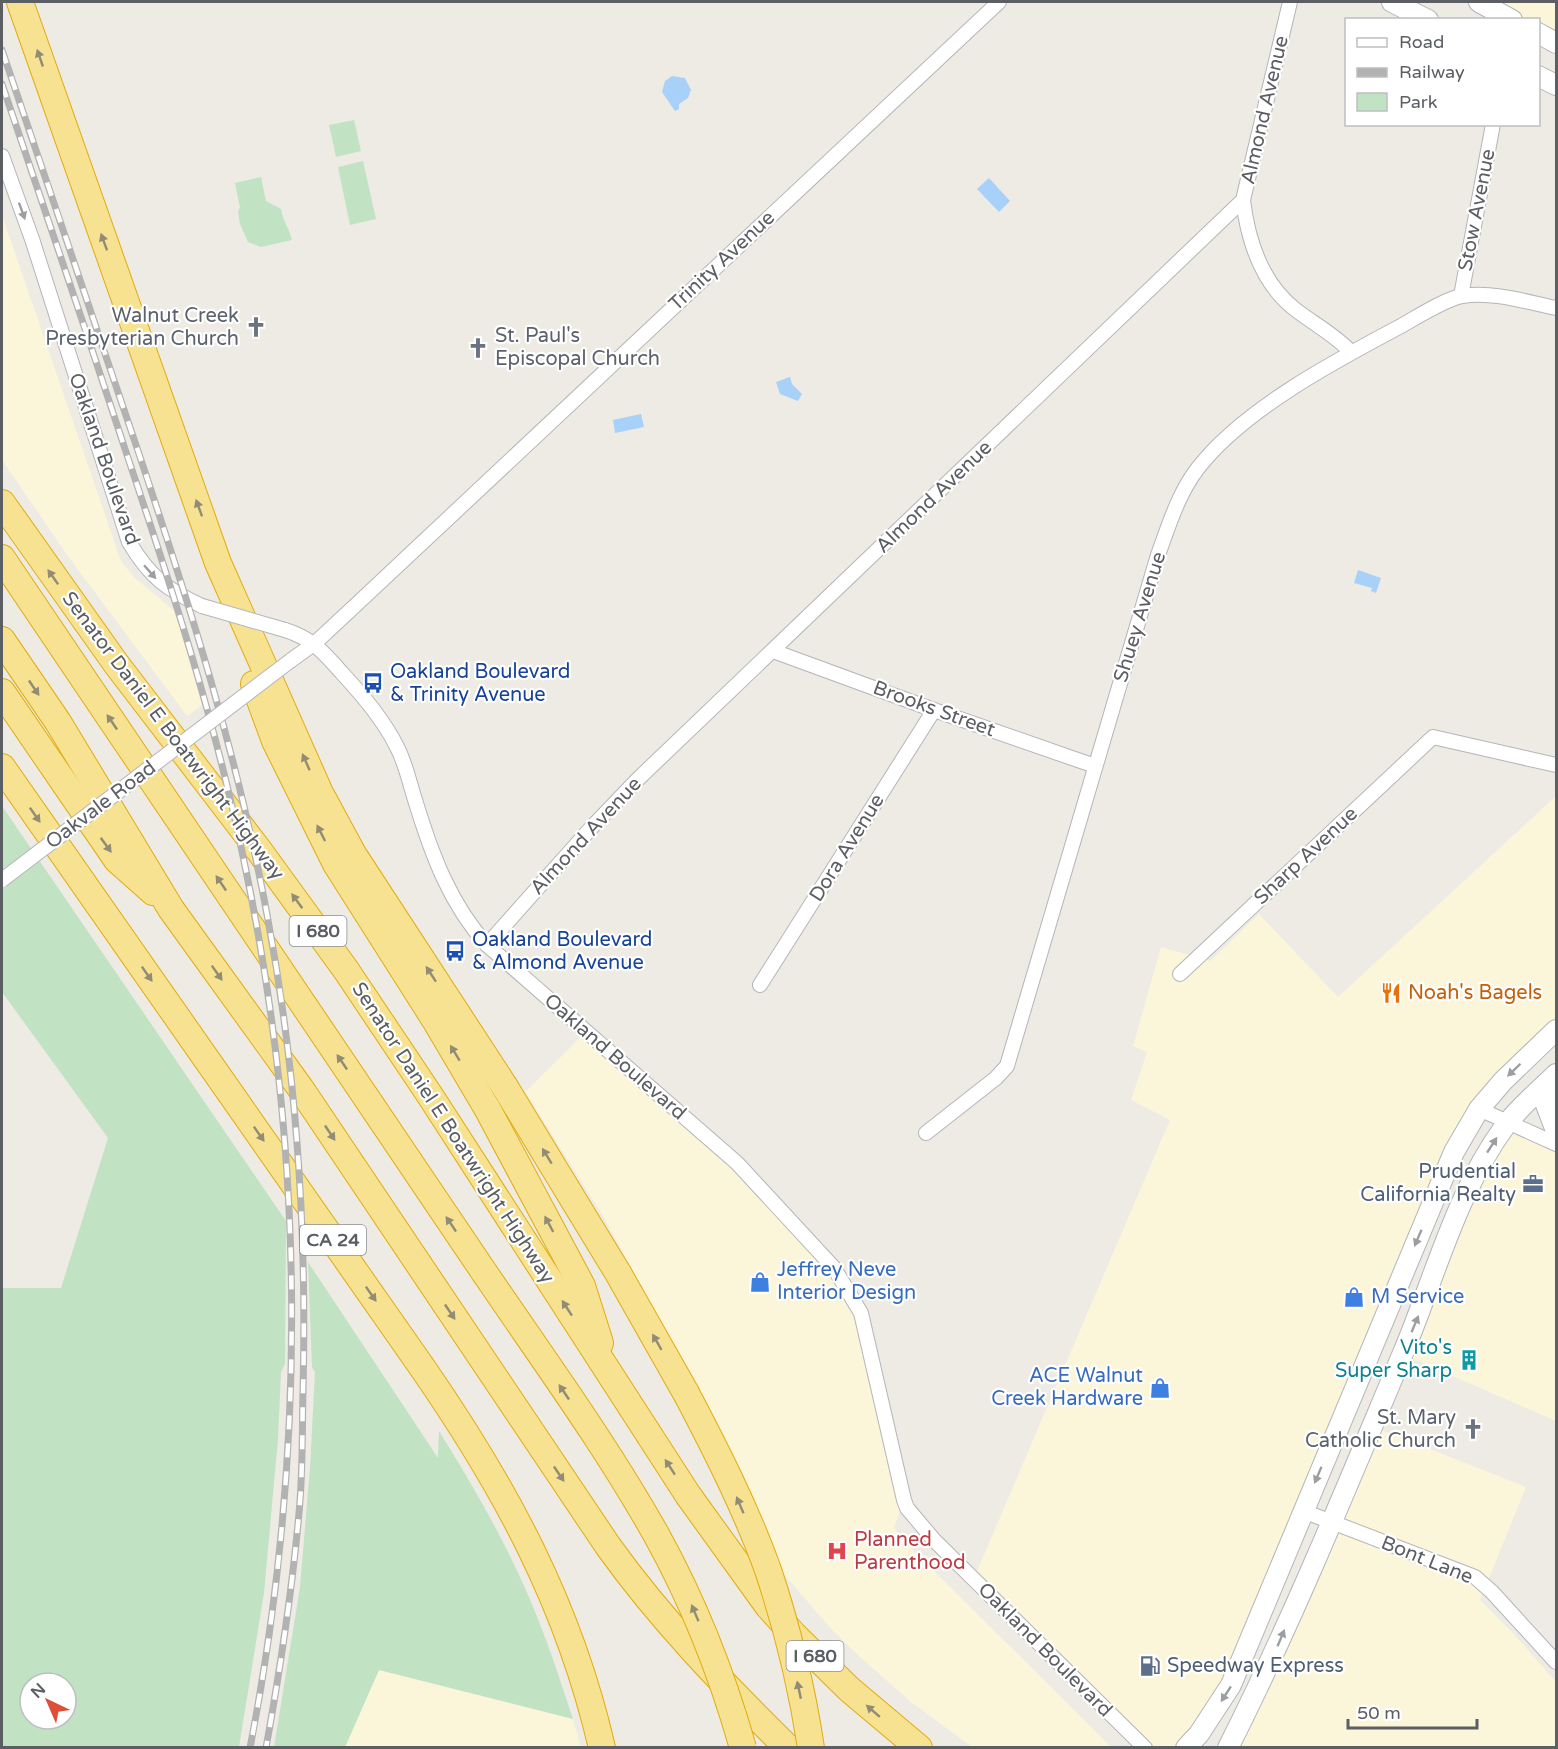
<svg xmlns="http://www.w3.org/2000/svg" width="1558" height="1749" font-family="'Varela Round',sans-serif">
	<style>
		.commercial { fill: #fbf5da }
		.green { fill: #c1e3c3; fill-rule: evenodd }
		.water { fill: #a7d1f9 }
		.lines { fill: none; stroke-linecap: round; stroke-linejoin: round }
		.minor-casing { stroke: #b4b5ba; stroke-width: 16 }
		.secondary-casing { stroke: #b2b5ba; stroke-width: 22 }
		.motorway-casing { stroke: #e2ac0e; stroke-width: 28 }
		.minor { stroke: #fff; stroke-width: 14 }
		.secondary { stroke: #fff; stroke-width: 20 }
		.motorway { stroke: #f6e291; stroke-width: 26 }
		.rail-casing { stroke: #b2b2b3; stroke-width: 7 }
		.rail { stroke: #fff; stroke-width: 4.5; stroke-dasharray: 14; stroke-linecap: butt }
		.minor-bridge-casing { stroke: #b4b5ba; stroke-width: 16; stroke-linecap: butt }
		.motorway-bridge-casing { stroke: #e2ac0e; stroke-width: 28; stroke-linecap: butt }
		.minor-bridge { stroke: #fff; stroke-width: 14 }
		.motorway-bridge { stroke: #f6e291; stroke-width: 26 }
		.oneway { fill: #918c73 }
		.oneway2 { fill: #9d9ea1 }
		.labels { text-anchor: middle; dominant-baseline: central; stroke-width: 4.5; stroke-linejoin: round; paint-order: stroke }
		.shield { fill: #fff; stroke: #8c8e92; stroke-width: 1.5 }
		.shield-label { font-size: 18px; font-weight: bold; fill: #5b5e63 }
		.street-label { font-size: 20px; fill: #5b5e63; stroke: #fff }
		.worship-label { font-size: 20px; fill: #5b616d; stroke: #fff; text-anchor: end }
		.transit-label { font-size: 20px; fill: #164399; stroke: #fff; text-anchor: start }
		.food-label { font-size: 20px; fill: #c56008; stroke: #fff; text-anchor: start }
		.service-label { font-size: 20px; fill: #4e5e75; stroke: #fff; text-anchor: end }
		.shop-label { font-size: 20px; fill: #366cbe; stroke: #fff; text-anchor: start }
		.culture-label { font-size: 20px; fill: #0d838f; stroke: #fff; text-anchor: end }
		.health-label { font-size: 20px; fill: #be3a42; stroke: #fff; text-anchor: start }
	</style>
	<rect width="100%" height="100%" fill="#edebe3"/>
	<g class="commercial">
		<path d="M1478,2H1556V44L1539,34L1538,20L1512,19Z"/>
		<path d="M2,215L121,561L134,577L176,612L202,705L187,716L67,555L2,460Z"/>
		<path d="M1556,796V1030L1479,1109L1231,1685L1186,1747H1145L977,1571L1170,1120L1131,1100L1147,1052L1133,1046L1161,947L1210,961L1259,914L1338,997Z"/>
		<path d="M586,1032L802,1231L861,1313L904,1500L894,1528L908,1545L1111,1747H972L911,1702L860,1657L834,1632L776,1565L697,1389L603,1216L525,1092Z"/>
		<path d="M1507,1123L1556,1144V1421L1402,1354Z"/>
		<path d="M1372,1426L1526,1487L1480,1600L1513,1633L1556,1682V1747L1228,1748Z"/>
		<path d="M379,1670L573,1719L581,1747L345,1748Z"/>
	</g>
	<g class="green">
		<path d="M354,120L361,151L336,157L329,125Z"/>
		<path d="M363,161L376,219L350,225L338,167Z"/>
		<path d="M261,177L266,201L281,209C283,221 289,228 292,240L261,247L248,242L240,224L238,212L240,207L235,183Z"/>
		<path d="M2,806L286,1221L285,1364L281,1372L278,1439L264,1593L239,1747H2V1288H61L108,1138L2,992ZM30,1683H66V1719H30Z"/>
		<path d="M308,1262L438,1458L439,1431C479,1495 516,1560 543,1632C554,1660 563,1690 573,1719L379,1670L345,1747H274L300,1587L310,1468L315,1372L312,1367Z"/>
	</g>
	<g class="water">
		<path d="M672,76L685,78L691,90L688,98L679,104V109L675,111L662,92L665,81Z"/>
		<path d="M989,178L1010,201L999,212L977,189Z"/>
		<path d="M790,377L792,384L802,394L798,401L780,394L776,382Z"/>
		<path d="M641,414L644,427L615,433L613,420Z"/>
		<path d="M1358,570L1381,578L1376,593L1371,591L1372,588L1354,583Z"/>
	</g>
	<g class="lines">
		<g class="minor-casing">
			<g id="minor">
				<path d="M2,156L32,239L129,542C149,576 167,590 202,606"/>
				<path d="M1243,200C1248,241 1262,284 1296,310C1314,324 1335,335 1351,352"/>
				<path d="M1461,296L1493,124"/>
				<path d="M285,630C312,638 324,653 342,673C363,696 383,719 397,747C406,764 410,785 416,803C432,855 450,904 487,945L737,1163L834,1268L861,1313L904,1500L907,1508L934,1540L1145,1748"/>
				<path d="M773,651L934,710L1095,766"/>
				<path d="M290,661L315,643L359,602L999,2"/>
				<path d="M487,945L592,827L637,780L1243,200L1290,2"/>
				<path d="M1180,974L1433,737L1556,765"/>
				<path d="M760,985L934,710"/>
				<path d="M1479,1109L1556,1144"/>
				<path d="M926,1133L996,1078L1007,1066L1158,555C1169,525 1178,494 1198,468C1244,409 1335,361 1401,326C1417,317 1445,299 1462,296C1493,291 1527,302 1556,308"/>
				<path d="M1303,1511L1475,1577L1492,1592L1556,1662"/>
			</g>
		</g>
		<g class="secondary-casing">
			<g id="secondary">
				<path d="M1392,2L1428,20"/>
				<path d="M1479,2L1512,20"/>
				<path d="M1538,33L1556,43"/>
				<path d="M1538,76L1556,85"/>
				<path d="M1547,1084L1545,1102L1556,1131"/>
				<path d="M1186,1748L1199,1734L1231,1685L1454,1152L1479,1109L1503,1081L1556,1030"/>
				<path d="M1228,1748C1293,1619 1347,1486 1403,1353C1435,1277 1456,1193 1505,1126C1519,1107 1540,1090 1556,1074"/>
			</g>
		</g>
		<g class="motorway-casing">
			<g id="motorway">
				<path d="M20,2L218,563L320,793L353,854L505,1087L551,1163L618,1273L686,1393"/>
				<path d="M2,503L117,665L258,849L346,970L431,1097L688,1495L768,1606L794,1635L849,1689L919,1748"/>
				<path d="M2,558L484,1272"/>
				<path d="M2,640L58,722L171,909L301,1089L608,1546C661,1620 723,1684 788,1748"/>
				<path d="M254,684L275,741L336,864L435,1020L488,1110L582,1286L600,1343"/>
				<path d="M2,692L117,860L153,892"/>
				<path d="M2,767L424,1370C506,1489 569,1605 602,1748"/>
			</g>
		</g>
		<use href="#minor" class="minor"/>
		<use href="#secondary" class="secondary"/>
		<use href="#motorway" class="motorway"/>
		<g class="rail-casing">
			<g id="rail">
				<path d="M2,50C47,182 92,315 137,448C189,603 239,759 268,920C297,1075 307,1233 303,1391C302,1432 303,1473 299,1513C292,1592 280,1670 266,1748"/>
				<path d="M2,84C44,208 87,333 128,458C173,591 216,724 244,861C306,1154 307,1455 250,1748"/>
			</g>
		</g>
		<use href="#rail" class="rail"/>
		<g class="minor-bridge-casing">
			<g id="minor-bridge">
				<path d="M202,606L285,630"/>
				<path d="M2,880L290,661"/>
			</g>
		</g>
		<g class="motorway-bridge-casing">
			<g id="motorway-bridge">
				<path d="M484,1272C543,1359 606,1445 657,1536C694,1603 722,1674 743,1748"/>
				<path d="M686,1393C716,1450 746,1509 768,1570C787,1627 802,1688 811,1748"/>
			</g>
		</g>
		<use href="#minor-bridge" class="minor-bridge"/>
		<use href="#motorway-bridge" class="motorway-bridge"/>
	</g>
	<defs><path id="oneway-solid" d="M-6-.8H1V-3.2L6.5 0L1 3.2V.8H-6Z" transform="scale(1.5)"/></defs>
	<g class="oneway">
		<use href="#oneway-solid" transform="translate(40 58) rotate(-109)"/>
		<use href="#oneway-solid" transform="translate(104 242) rotate(-110)"/>
		<use href="#oneway-solid" transform="translate(199 508) rotate(-110)"/>
		<use href="#oneway-solid" transform="translate(53 577) rotate(-125)"/>
		<use href="#oneway-solid" transform="translate(34 688) rotate(56)"/>
		<use href="#oneway-solid" transform="translate(112 722) rotate(-124)"/>
		<use href="#oneway-solid" transform="translate(306 762) rotate(-114)"/>
		<use href="#oneway-solid" transform="translate(35 815) rotate(55)"/>
		<use href="#oneway-solid" transform="translate(321 833) rotate(-117)"/>
		<use href="#oneway-solid" transform="translate(106 845) rotate(54)"/>
		<use href="#oneway-solid" transform="translate(221 883) rotate(-124)"/>
		<use href="#oneway-solid" transform="translate(297 901) rotate(-126)"/>
		<use href="#oneway-solid" transform="translate(217 973) rotate(55)"/>
		<use href="#oneway-solid" transform="translate(147 974) rotate(55)"/>
		<use href="#oneway-solid" transform="translate(431 974) rotate(-123)"/>
		<use href="#oneway-solid" transform="translate(455 1053) rotate(-121)"/>
		<use href="#oneway-solid" transform="translate(342 1062) rotate(-124)"/>
		<use href="#oneway-solid" transform="translate(330 1133) rotate(56)"/>
		<use href="#oneway-solid" transform="translate(259 1134) rotate(55)"/>
		<use href="#oneway-solid" transform="translate(547 1156) rotate(-121)"/>
		<use href="#oneway-solid" transform="translate(451 1224) rotate(-124)"/>
		<use href="#oneway-solid" transform="translate(549 1224) rotate(-118)"/>
		<use href="#oneway-solid" transform="translate(371 1294) rotate(55)"/>
		<use href="#oneway-solid" transform="translate(567 1308) rotate(-123)"/>
		<use href="#oneway-solid" transform="translate(450 1312) rotate(56)"/>
		<use href="#oneway-solid" transform="translate(657 1342) rotate(-120)"/>
		<use href="#oneway-solid" transform="translate(564 1392) rotate(-124)"/>
		<use href="#oneway-solid" transform="translate(670 1467) rotate(-123)"/>
		<use href="#oneway-solid" transform="translate(559 1474) rotate(56)"/>
		<use href="#oneway-solid" transform="translate(740 1505) rotate(-113)"/>
		<use href="#oneway-solid" transform="translate(695 1613) rotate(-113)"/>
		<use href="#oneway-solid" transform="translate(799 1690) rotate(-102)"/>
		<use href="#oneway-solid" transform="translate(873 1711) rotate(-139)"/>
	</g>
	<g class="oneway2">
		<use href="#oneway-solid" transform="translate(22 211) rotate(70)"/>
		<use href="#oneway-solid" transform="translate(150 572) rotate(49)"/>
		<use href="#oneway-solid" transform="translate(1514 1070) rotate(136)"/>
		<use href="#oneway-solid" transform="translate(1492 1145) rotate(-57)"/>
		<use href="#oneway-solid" transform="translate(1418 1238) rotate(113)"/>
		<use href="#oneway-solid" transform="translate(1415 1324) rotate(-67)"/>
		<use href="#oneway-solid" transform="translate(1318 1475) rotate(113)"/>
		<use href="#oneway-solid" transform="translate(1281 1638) rotate(-67)"/>
		<use href="#oneway-solid" transform="translate(1226 1694) rotate(123)"/>
	</g>
	<defs>
		<g id="church-bare" transform="scale(1.62)"><path d="M-1.2-6h2.4v3.5h3.3v2.4h-3.3V6h-2.4V-.1h-3.3v-2.4h3.3Z" fill="#6b7280" stroke="#fff" stroke-width="2.5" paint-order="stroke"/></g>
		<g id="bus-bare" transform="scale(1.62)"><path d="M-5-6H5V4H4V6H2V4H-2V6H-4V4H-5ZM-3.5-4V0h7V-4ZM-3.5 1.2v1.5H-2V1.2ZM2 1.2v1.5H3.5V1.2Z" fill="#1a4fb4" stroke="#fff" stroke-width="2.5" paint-order="stroke"/></g>
		<g id="restaurant-bare" transform="scale(1.62)"><path d="M-5-6h1v4h1v-4h1v4h1v-4h1v5L-1.5 .5V6h-2V.5L-5-1ZM5-6V6H3V1.5H1.5Q1.5-4 5-6Z" fill="#e8710a" stroke="#fff" stroke-width="2.5" paint-order="stroke"/></g>
		<g id="office-bare" transform="scale(1.62)"><path d="M-6-3h4V-5.5h4V-3h4V5H-6ZM-1-4.5V-3h2v-1.5ZM-6 0V1H6V0Z" fill="#5c6f8a" stroke="#fff" stroke-width="2.5" paint-order="stroke"/></g>
		<g id="shop-bare" transform="scale(1.62)"><path d="M-5-2.5h2.3a2.7 3.5 0 0 1 5.4 0H5L5.5 6h-11ZM-1.5-2.5h3a1.5 2.3 0 0 0-3 0Z" fill="#3f7fe0" stroke="#fff" stroke-width="2.5" paint-order="stroke"/></g>
		<g id="building-bare" transform="scale(1.62)"><path d="M-4-6H4V6H1V3H-1V6H-4ZM-2.5-4.3h1.7v1.8h-1.7ZM.8-4.3h1.7v1.8H.8ZM-2.5-1h1.7V.8h-1.7ZM.8-1h1.7V.8H.8Z" fill="#0f9aa8" stroke="#fff" stroke-width="2.5" paint-order="stroke"/></g>
		<g id="hospital-bare" transform="scale(1.62)"><path d="M-5-5h3v3.5h4V-5h3V5h-3V1.5h-4V5h-3Z" fill="#e0444e" stroke="#fff" stroke-width="2.5" paint-order="stroke"/></g>
		<g id="fuel-bare" transform="scale(1.62)"><path d="M-5.5-6h7V0h2V4h1.3V-2.5L3-4.5l.8-.8L6-3V5H2.5V1h-1V6h-7ZM-4.2-4.7v3.2H.2V-4.7Z" fill="#5c6f8a" stroke="#fff" stroke-width="2.5" paint-order="stroke"/></g>
	</defs>
	<g fill-rule="evenodd">
		<use href="#church-bare" x="256" y="327"/>
		<use href="#church-bare" x="478" y="348"/>
		<use href="#bus-bare" x="373" y="683"/>
		<use href="#bus-bare" x="455" y="951"/>
		<use href="#restaurant-bare" x="1391" y="993"/>
		<use href="#office-bare" x="1533" y="1184"/>
		<use href="#shop-bare" x="760" y="1282"/>
		<use href="#shop-bare" x="1354" y="1297"/>
		<use href="#building-bare" x="1469" y="1360"/>
		<use href="#shop-bare" x="1160" y="1388"/>
		<use href="#church-bare" x="1473" y="1429"/>
		<use href="#hospital-bare" x="837" y="1551"/>
		<use href="#fuel-bare" x="1150" y="1666"/>
	</g>
	<g class="labels">
		<g class="shield">
			<rect x="289.5" y="916" width="57" height="30" rx="4.5"/>
			<rect x="300" y="1225" width="66" height="30" rx="4.5"/>
			<rect x="786.5" y="1641" width="57" height="30" rx="4.5"/>
		</g>
		<g class="shield-label">
			<text x="318" y="931">I 680</text>
			<text x="333" y="1240">CA 24</text>
			<text x="815" y="1656">I 680</text>
		</g>
		<g class="street-label">
			<text transform="translate(1265 110) rotate(-77)">Almond Avenue</text>
			<text transform="translate(1477 210) rotate(-79)">Stow Avenue</text>
			<text transform="translate(722 261) rotate(-43)">Trinity Avenue</text>
			<text transform="translate(104 459) rotate(71)">Oakland Boulevard</text>
			<text transform="translate(934 497) rotate(-44)">Almond Avenue</text>
			<text transform="translate(1140 617) rotate(-73)">Shuey Avenue</text>
			<text transform="translate(934 709) rotate(20)">Brooks Street</text>
			<text transform="translate(173 736) rotate(53)">Senator Daniel E Boatwright Highway</text>
			<text transform="translate(101 805) rotate(-37)">Oakvale Road</text>
			<text transform="translate(586 836) rotate(-47)">Almond Avenue</text>
			<text transform="translate(847 848) rotate(-58)">Dora Avenue</text>
			<text transform="translate(1306 856) rotate(-43)">Sharp Avenue</text>
			<text transform="translate(615 1057) rotate(41)">Oakland Boulevard</text>
			<text transform="translate(453 1133) rotate(57)">Senator Daniel E Boatwright Highway</text>
			<text transform="translate(1427 1560) rotate(22)">Bont Lane</text>
			<text transform="translate(1045 1650) rotate(45)">Oakland Boulevard</text>
		</g>
		<g class="worship-label">
			<text x="239" y="316">Walnut Creek<tspan x="239" dy="23">Presbyterian Church</tspan></text>
			<text x="495" y="336" text-anchor="start">St. Paul's<tspan x="495" dy="23">Episcopal Church</tspan></text>
			<text x="1456" y="1418">St. Mary<tspan x="1456" dy="23">Catholic Church</tspan></text>
		</g>
		<g class="transit-label">
			<text x="390" y="672">Oakland Boulevard<tspan x="390" dy="23">&amp; Trinity Avenue</tspan></text>
			<text x="472" y="940">Oakland Boulevard<tspan x="472" dy="23">&amp; Almond Avenue</tspan></text>
		</g>
		<g class="food-label">
			<text x="1408" y="993">Noah's Bagels</text>
		</g>
		<g class="service-label">
			<text x="1516" y="1172">Prudential<tspan x="1516" dy="23">California Realty</tspan></text>
			<text x="1167" y="1666" text-anchor="start">Speedway Express</text>
		</g>
		<g class="shop-label">
			<text x="777" y="1270">Jeffrey Neve<tspan x="777" dy="23">Interior Design</tspan></text>
			<text x="1371" y="1297">M Service</text>
			<text x="1143" y="1376" text-anchor="end">ACE Walnut<tspan x="1143" dy="23">Creek Hardware</tspan></text>
		</g>
		<g class="culture-label">
			<text x="1452" y="1348">Vito's<tspan x="1452" dy="23">Super Sharp</tspan></text>
		</g>
		<g class="health-label">
			<text x="854" y="1540">Planned<tspan x="854" dy="23">Parenthood</tspan></text>
		</g>
	</g>
	<rect width="1558" height="1749" fill="none" stroke="#5b5e63" stroke-width="6"/>
	<rect x="1345" y="18" width="195" height="108" fill="#ffffff" stroke="#bdbfc1" stroke-width="1.5"/>
	<rect x="1357" y="38" width="30" height="9" fill="#ffffff" stroke="#bdbfc1" stroke-width="1.5"/>
	<text x="1399" y="48" font-size="18" fill="#5b5e63">Road</text>
	<rect x="1357" y="68" width="30" height="9" fill="#b2b2b3" stroke="#bdbfc1" stroke-width="1.5"/>
	<text x="1399" y="78" font-size="18" fill="#5b5e63">Railway</text>
	<rect x="1357" y="93" width="30" height="18" fill="#c1e3c3" stroke="#bdbfc1" stroke-width="1.5"/>
	<text x="1399" y="108" font-size="18" fill="#5b5e63">Park</text>
	<g transform="translate(48 1701) rotate(316)"><circle r="28" fill="#ffffff" stroke="#bdbfc1" stroke-width="1.5"/>
	<path d="M0-4.5L10 22L0 15L-10 22Z" fill="#de4f38"/>
	<text y="-9" font-size="16" font-weight="bold" text-anchor="middle" fill="#5b5e63">N</text>
	</g>
	<path d="M1348 1719v9h129v-9" fill="none" stroke="#5b5e63" stroke-width="3"/>
	<text x="1357" y="1719" font-size="18" fill="#5b5e63" stroke="#ffffff" stroke-width="4.5" paint-order="stroke">50 m</text>
</svg>
